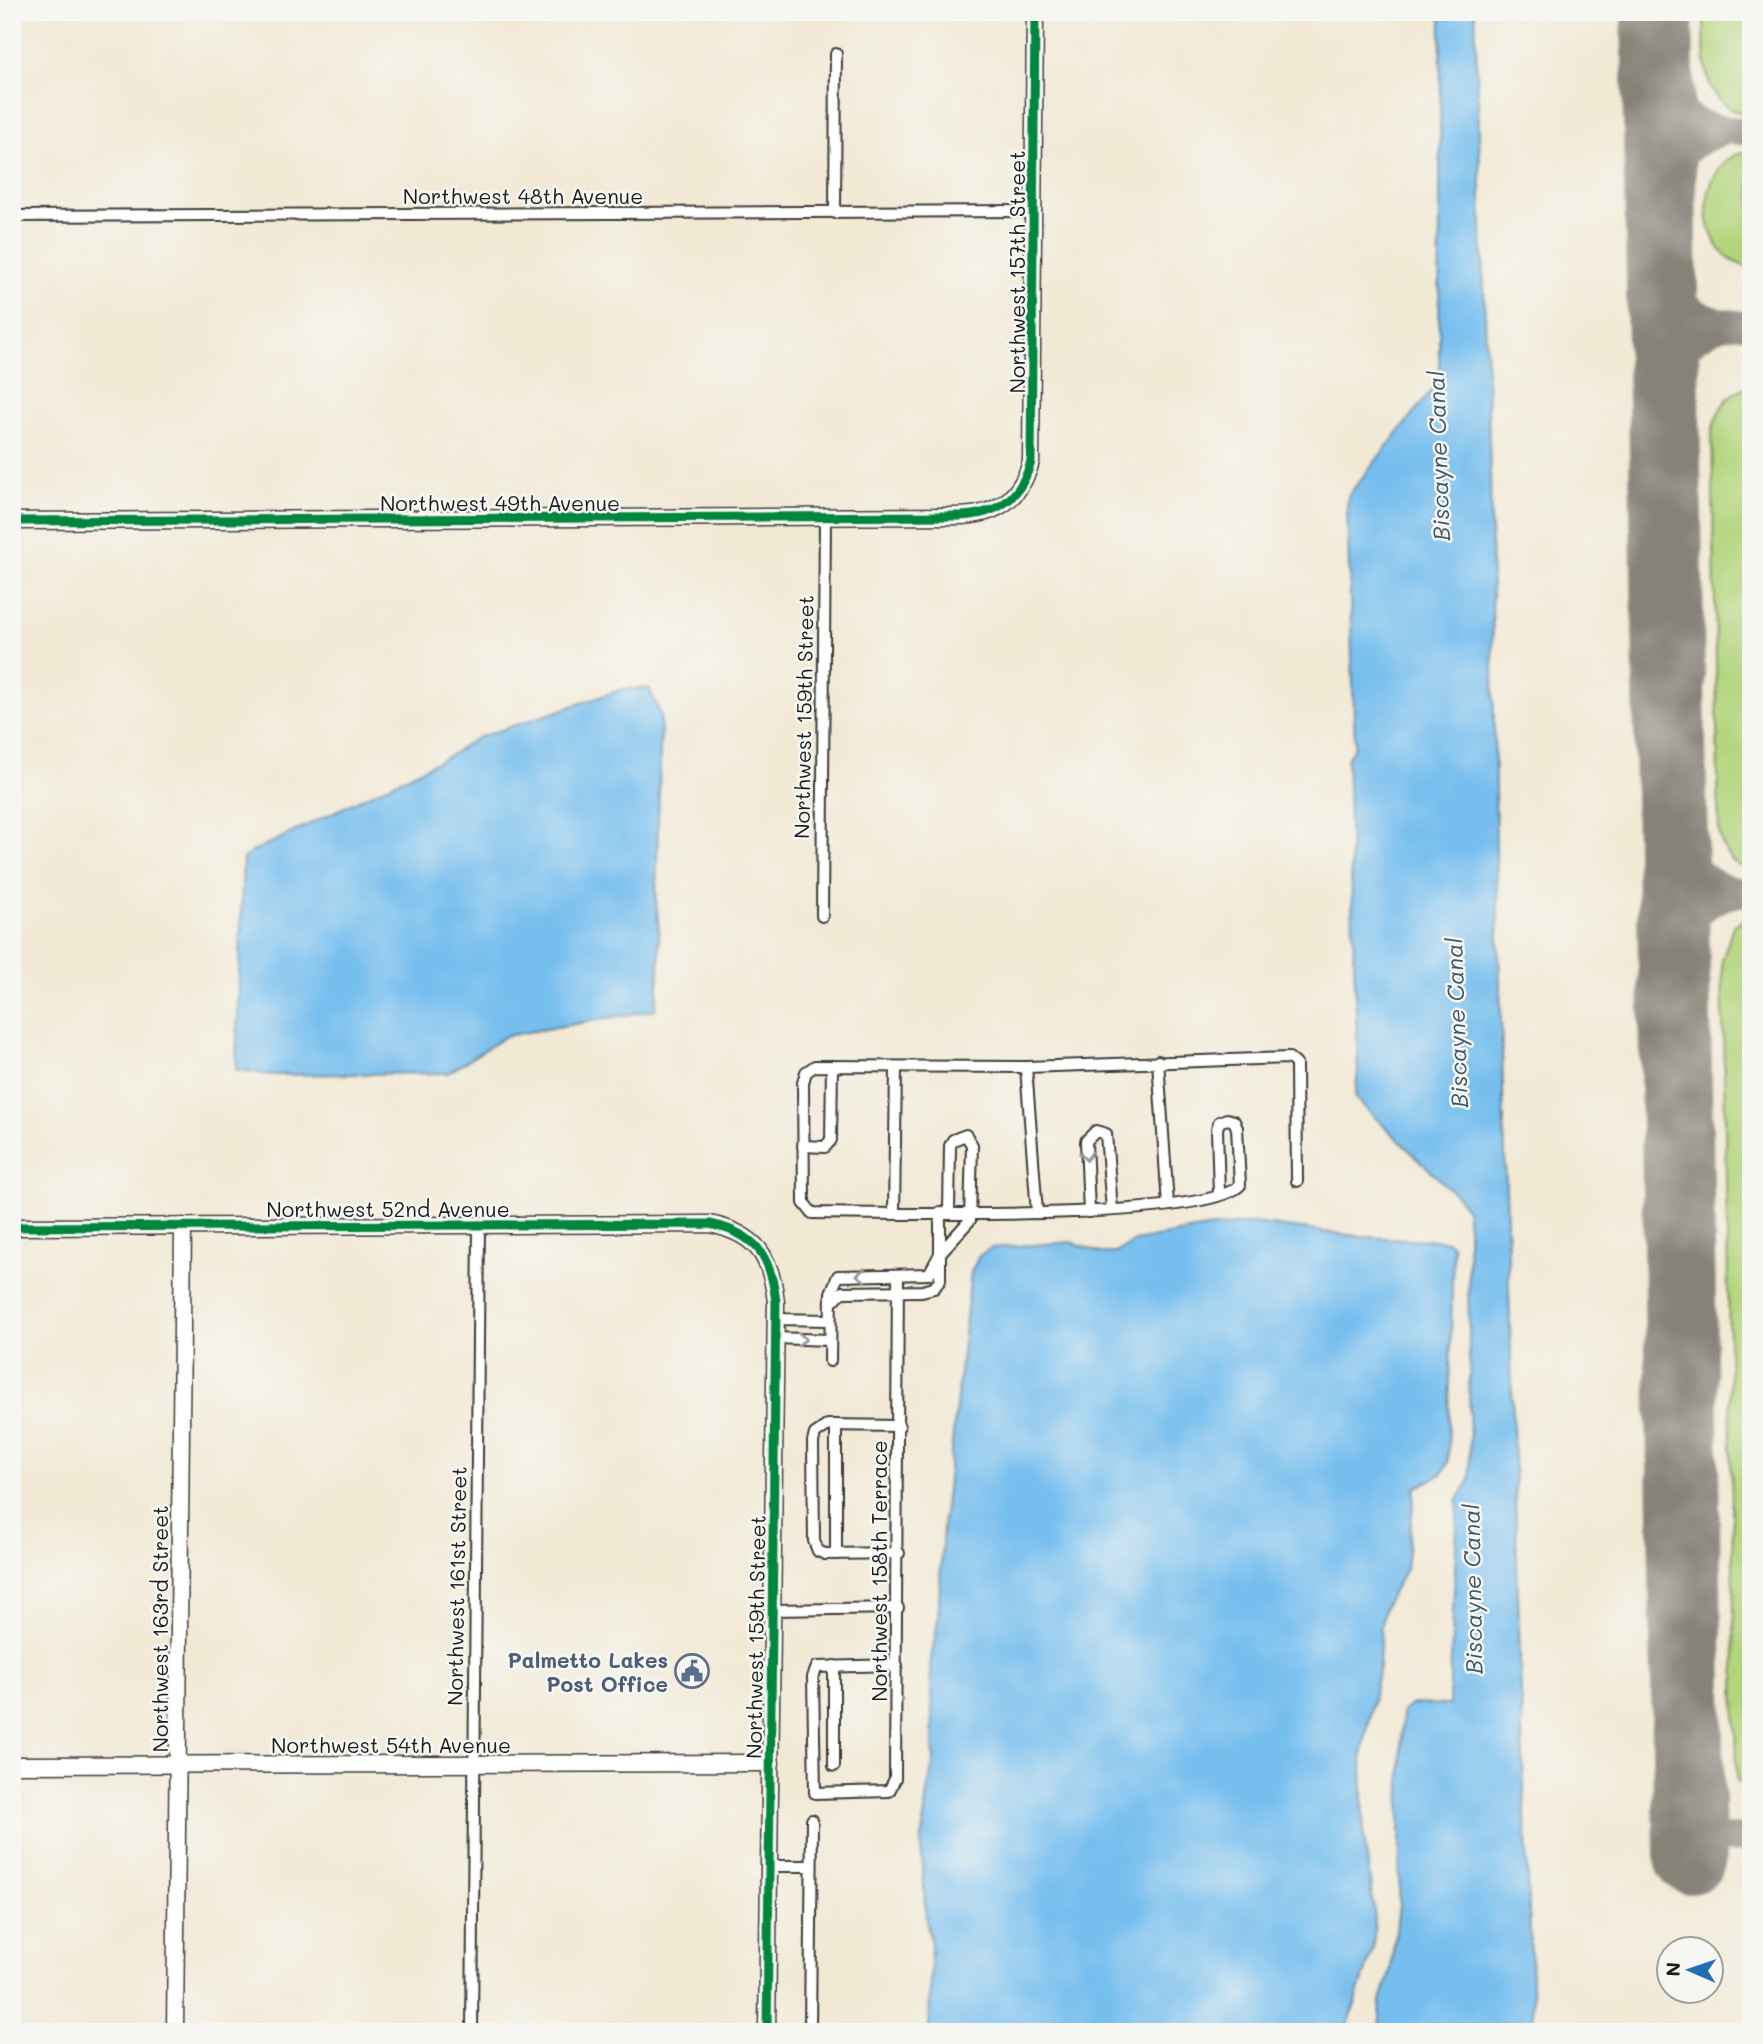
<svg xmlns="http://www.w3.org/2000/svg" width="1763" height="2044" font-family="Mali,sans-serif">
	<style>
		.green { fill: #b3d47b; stroke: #68784c; stroke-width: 2 }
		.water { fill: #76beee; stroke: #496d85; stroke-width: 2 }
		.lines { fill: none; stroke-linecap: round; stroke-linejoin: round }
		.taxiway { stroke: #878278; stroke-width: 28 }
		.runway { stroke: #878278; stroke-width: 72 }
		.street-casing { stroke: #3c3b38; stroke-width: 14 }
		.secondary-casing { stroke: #3c3b38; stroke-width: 19 }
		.street { stroke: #fff; stroke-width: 10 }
		.secondary { stroke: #fff; stroke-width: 16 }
		.cycleway-casing { stroke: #f6f6f2; stroke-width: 13 }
		.cycleway { stroke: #00873e; stroke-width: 9 }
		.oneway { stroke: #999 }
		.labels { text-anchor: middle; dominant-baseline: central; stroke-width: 5; stroke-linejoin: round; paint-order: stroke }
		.street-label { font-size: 21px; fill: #1c1c1c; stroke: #f6f6f2 }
		.service-label { font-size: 21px; font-weight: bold; fill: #4e5e75; stroke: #f6f6f2; text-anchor: end }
		.water-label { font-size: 23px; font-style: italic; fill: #3c5566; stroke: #f6f6f2 }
	</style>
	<rect width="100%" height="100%" fill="#f6f6f2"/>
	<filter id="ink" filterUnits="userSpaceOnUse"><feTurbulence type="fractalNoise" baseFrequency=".0143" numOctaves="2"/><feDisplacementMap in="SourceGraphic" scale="14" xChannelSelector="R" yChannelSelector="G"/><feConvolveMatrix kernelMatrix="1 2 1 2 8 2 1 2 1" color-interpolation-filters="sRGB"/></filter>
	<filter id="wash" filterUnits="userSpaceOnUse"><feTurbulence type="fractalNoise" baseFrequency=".00686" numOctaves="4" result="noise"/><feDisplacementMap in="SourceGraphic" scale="28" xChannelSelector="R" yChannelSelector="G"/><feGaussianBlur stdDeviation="1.57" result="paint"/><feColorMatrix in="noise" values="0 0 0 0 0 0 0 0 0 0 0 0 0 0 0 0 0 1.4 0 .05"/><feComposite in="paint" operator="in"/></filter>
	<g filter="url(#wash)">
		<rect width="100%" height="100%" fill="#f2e9d5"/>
		<g class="green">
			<path d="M1704,12H1751V114C1697,111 1705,50 1704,12Z"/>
			<path d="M1751,150V267C1693,259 1692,159 1751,150Z"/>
			<path d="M1751,385V869C1730,866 1723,850 1719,832L1712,432C1717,409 1728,392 1751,385Z"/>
			<path d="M1751,915V1790H1746V1783L1738,1782L1737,1778L1722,961L1733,926Z"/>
		</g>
		<g class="water">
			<path d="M1441,12H1475L1490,468L1496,851L1523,1761L1534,2032H1379L1381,2002L1391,1968L1399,1906L1402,1712L1412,1704L1449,1705L1458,1499L1470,1480L1468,1228L1466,1210L1459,1198L1355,1098L1358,1071L1347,759L1355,745L1347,509L1348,496L1439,381Z"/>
			<path d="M649,688L661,716L656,901C661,938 661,973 655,1010L506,1036L448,1073L273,1075L236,1070L243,859L250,853L447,757L477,738L623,689Z"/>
			<path d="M1254,1223L1364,1237L1448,1241L1453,1247L1448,1463L1442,1474L1415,1488L1406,1569L1385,1605L1381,1625L1379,1667L1362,1756L1364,1836L1375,1919L1373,1948L1346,2032H929L931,1943L926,1920L921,1845L927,1793L934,1759L930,1665L938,1621L943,1524L971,1272L979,1256L991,1248L1072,1242L1100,1253H1116L1135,1241L1206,1228Z"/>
		</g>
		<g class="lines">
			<g class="taxiway">
				<path d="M1658,58C1670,117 1693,129 1751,132"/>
				<path d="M1660,192C1673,158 1691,141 1725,131"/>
				<path d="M1662,269C1682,312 1704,323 1751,325"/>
				<path d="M1664,383C1678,352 1694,332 1729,324"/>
				<path d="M1672,835C1688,866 1707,888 1743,892"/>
				<path d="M1674,949C1690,915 1712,893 1751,892"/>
				<path d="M1690,1839L1751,1838"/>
			</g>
			<path class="runway" d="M1657,12L1690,1858"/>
		</g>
	</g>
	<g filter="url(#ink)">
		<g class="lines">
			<g class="street-casing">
				<g id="street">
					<path d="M835,213L836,54"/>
					<path d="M12,216L1035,211"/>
					<path d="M822,916L825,518"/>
					<path d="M1158,1061L1168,1205"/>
					<path d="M1026,1067L1037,1213"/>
					<path d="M803,1146L825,1147L831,1140L832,1066"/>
					<path d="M1219,1194L1217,1129L1219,1122L1227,1119L1234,1121L1237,1128L1240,1185C1205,1223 879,1213 812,1213L804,1203L803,1083L806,1072L815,1066L1026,1067L1289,1058L1296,1064L1297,1181"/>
					<path d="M1089,1212L1086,1141L1096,1131L1106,1134L1112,1210"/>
					<path d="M894,1213L896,1068"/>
					<path d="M831,1303L842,1292L922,1291L934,1288L940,1280V1212"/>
					<path d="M775,1319L830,1320"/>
					<path d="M775,1338L829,1340"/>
					<path d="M830,1361L831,1293L838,1276L929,1274L941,1252L970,1220L972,1145L966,1135L953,1140L950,1146L949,1212"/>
					<path d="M899,1553L825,1554L818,1551L814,1541L813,1442L815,1434L828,1425L899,1426"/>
					<path d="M836,1554V1425"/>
					<path d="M772,1610L898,1608"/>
					<path d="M897,1665L817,1667L813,1677L815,1793L889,1791L895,1779L898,1275"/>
					<path d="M834,1666V1766"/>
					<path d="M768,1866H810"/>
					<path d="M472,2032L479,1225"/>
					<path d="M810,2032L812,1820"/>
				</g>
			</g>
			<g class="secondary-casing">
				<g id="secondary">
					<path d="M12,521L959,516C997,515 1020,499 1031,462L1035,12"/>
					<path d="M12,1227L710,1224C757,1234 771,1256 776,1302L767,2032"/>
					<path d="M12,1765L771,1763"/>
					<path d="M175,2032L183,1226"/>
				</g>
			</g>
			<use href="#street" class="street"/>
			<use href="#secondary" class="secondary"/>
			<g class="cycleway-casing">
				<g id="cycleway">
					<path d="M12,521L959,516C997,515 1020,499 1031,462L1035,12"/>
					<path d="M12,1227L710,1224C757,1234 771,1256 776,1302L767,2032"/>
				</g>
			</g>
			<use href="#cycleway" class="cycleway"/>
		</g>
		<defs><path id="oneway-chevron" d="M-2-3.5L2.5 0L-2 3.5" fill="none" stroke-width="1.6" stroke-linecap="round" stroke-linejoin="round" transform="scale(1.75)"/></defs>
		<g class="oneway">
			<use href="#oneway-chevron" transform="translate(1086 1156) rotate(87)"/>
			<use href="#oneway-chevron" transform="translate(861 1275) rotate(180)"/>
			<use href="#oneway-chevron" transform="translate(802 1339) rotate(2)"/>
		</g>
	</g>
	<defs>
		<g id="civic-ring" transform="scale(1.75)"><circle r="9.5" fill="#f6f6f2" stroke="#5c6f8a" stroke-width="1.5"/><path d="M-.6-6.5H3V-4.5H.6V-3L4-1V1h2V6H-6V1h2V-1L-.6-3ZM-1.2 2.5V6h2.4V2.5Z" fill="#5c6f8a"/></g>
	</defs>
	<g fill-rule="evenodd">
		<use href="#civic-ring" x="692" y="1671"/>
	</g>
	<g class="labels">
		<g class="street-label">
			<text x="523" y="195">Northwest 48th Avenue</text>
			<text transform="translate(1016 272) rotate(-90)">Northwest 157th Street</text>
			<text x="500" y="502">Northwest 49th Avenue</text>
			<text transform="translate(803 717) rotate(-89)">Northwest 159th Street</text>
			<text x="388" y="1208">Northwest 52nd Avenue</text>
			<text transform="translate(878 1571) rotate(-90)">Northwest 158th Terrace</text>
			<text transform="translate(456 1586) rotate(-89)">Northwest 161st Street</text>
			<text transform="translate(159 1629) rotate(-90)">Northwest 163rd Street</text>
			<text transform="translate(755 1637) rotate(-89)">Northwest 159th Street</text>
			<text x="391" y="1744">Northwest 54th Avenue</text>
		</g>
		<g class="service-label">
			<text x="668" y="1659">Palmetto Lakes<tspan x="668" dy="24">Post Office</tspan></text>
		</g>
		<g class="water-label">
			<text transform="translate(1438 456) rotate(-92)">Biscayne Canal</text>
			<text transform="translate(1456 1023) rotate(-92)">Biscayne Canal</text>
			<text transform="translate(1472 1589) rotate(-91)">Biscayne Canal</text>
		</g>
	</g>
	<rect width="1763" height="2044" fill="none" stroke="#f6f6f2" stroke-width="42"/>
	<g transform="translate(1690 1970) rotate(272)"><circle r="33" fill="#f6f6f2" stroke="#9f9f9c" stroke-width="2"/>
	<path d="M0-5L12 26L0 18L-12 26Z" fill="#1f6fb2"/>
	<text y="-10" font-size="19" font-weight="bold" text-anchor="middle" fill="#1c1c1c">N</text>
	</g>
</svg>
